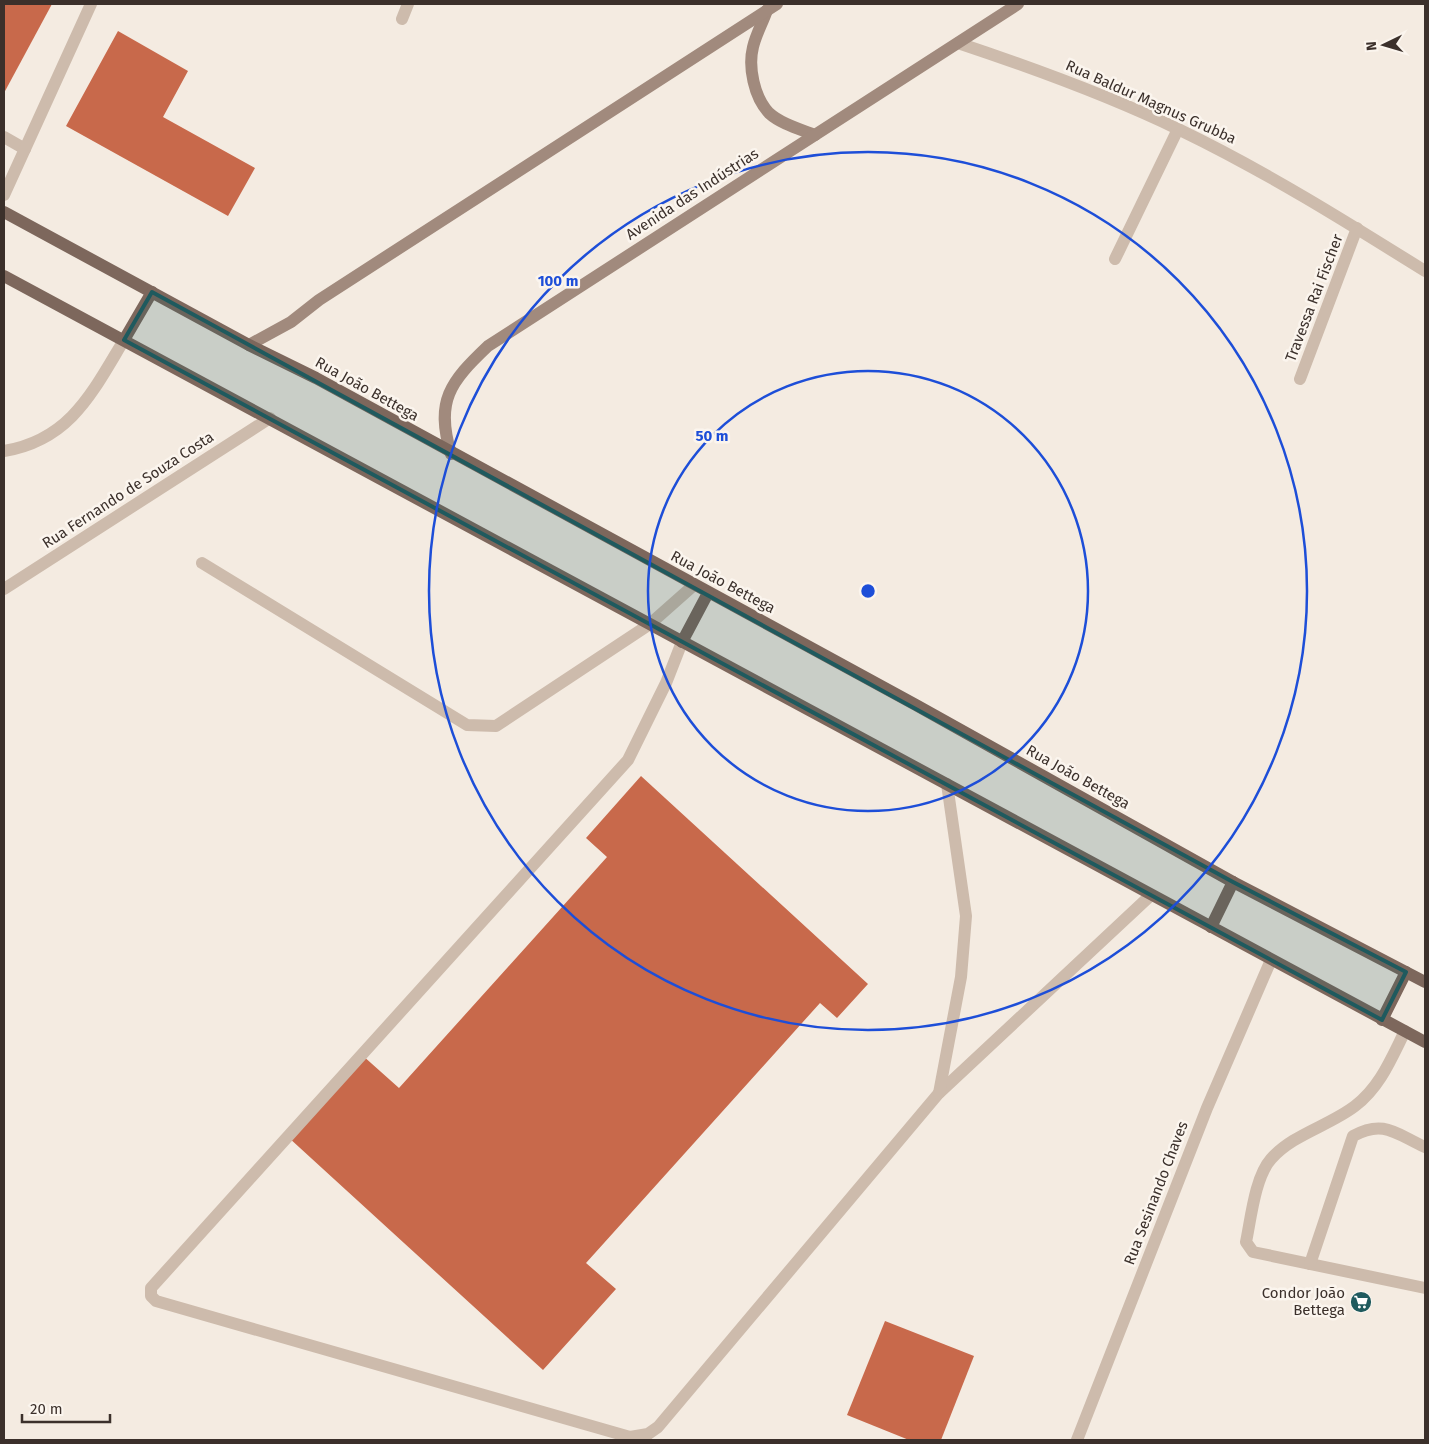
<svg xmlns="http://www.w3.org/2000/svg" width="1429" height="1444" font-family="'Fira Sans',sans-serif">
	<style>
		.building { fill: #c8694b }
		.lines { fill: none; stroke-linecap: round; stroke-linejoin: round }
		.service { stroke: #cdbbac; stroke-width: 12 }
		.minor { stroke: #cdbbac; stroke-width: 12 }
		.tertiary { stroke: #cdbbac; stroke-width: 12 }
		.secondary { stroke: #a18a7d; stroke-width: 12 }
		.primary { stroke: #7d675c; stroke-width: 12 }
		.marked { fill: #1f5a5e; fill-opacity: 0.2; stroke: #1f5a5e; stroke-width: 4; stroke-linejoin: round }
		.ring { fill: none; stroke: #1d4ed8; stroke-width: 2.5 }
		.labels { text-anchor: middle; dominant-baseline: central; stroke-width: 5; stroke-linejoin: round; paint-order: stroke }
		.street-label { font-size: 15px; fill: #3b302b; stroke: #fbf5ee }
		.poi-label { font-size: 15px; fill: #3b302b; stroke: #fbf5ee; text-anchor: end }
		.centre { fill: #1d4ed8; stroke: #fbf5ee; stroke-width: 2.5 }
		.ring-label { font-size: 15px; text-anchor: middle; font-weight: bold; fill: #1d4ed8; stroke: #fbf5ee; stroke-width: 5; stroke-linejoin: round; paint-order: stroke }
	</style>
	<rect width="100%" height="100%" fill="#f4ebe1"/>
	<g class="building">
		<path d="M4,4H52L4,93Z"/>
		<path d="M118,31L188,71L163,117L255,168L228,216L66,126Z"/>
		<path d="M641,776L868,984L837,1018L820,1003L586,1263L616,1289L543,1370L288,1137L362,1055L399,1088L607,857L586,838Z"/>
		<path d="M885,1321L974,1356L941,1440H909L847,1415Z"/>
	</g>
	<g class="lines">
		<g class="service">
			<path d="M4,137L25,149"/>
			<path d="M4,195L91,4"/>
			<path d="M4,451C70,440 92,393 124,340"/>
			<path d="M202,563L467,725L496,726L650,624L694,585"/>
			<path d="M682,642L666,683L628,760L151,1288V1296L156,1301L630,1437L648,1434L658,1427L939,1093L1151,895"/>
			<path d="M1405,1031C1391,1059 1380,1087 1355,1106C1329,1126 1293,1134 1271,1159C1255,1177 1251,1218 1246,1242L1253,1252L1425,1288"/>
			<path d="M939,1093L961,977L966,916L947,784"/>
			<path d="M1310,1264L1353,1136C1384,1119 1396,1134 1425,1147"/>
		</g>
		<g class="minor">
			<path d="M402,19L408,4"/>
			<path d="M958,43C1033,68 1108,95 1180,130C1265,171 1345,221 1425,271"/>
			<path d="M1115,259L1178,129"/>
			<path d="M1300,379L1357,228"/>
		</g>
		<g class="tertiary">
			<path d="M4,589L270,418"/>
			<path d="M1077,1440L1207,1108L1271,960"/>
		</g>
		<g class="secondary">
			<path d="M767,10C763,22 756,34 753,47C748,67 754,97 769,113C781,124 800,129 815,135"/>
			<path d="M249,345L291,322L319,300L777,4"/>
			<path d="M451,454C435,401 450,382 488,346L1018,4"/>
		</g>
		<g class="primary">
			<path d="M4,212L249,345L316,378L916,705L1233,882L1425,982"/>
			<path d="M4,276L1425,1042"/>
			<path d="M124,340L152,292"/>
			<path d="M682,642L708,593"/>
			<path d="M1211,927L1233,882"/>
			<path d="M1382,1020L1406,972"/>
		</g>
	</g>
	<path class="marked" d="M152,292L1233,882L1406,972L1382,1020L124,340Z"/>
	<g class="ring">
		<circle cx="868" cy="591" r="220"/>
		<circle cx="868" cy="591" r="439"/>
	</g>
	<defs>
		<g id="supermarket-disc" transform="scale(1.125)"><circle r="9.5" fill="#1f5a5e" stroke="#fbf5ee"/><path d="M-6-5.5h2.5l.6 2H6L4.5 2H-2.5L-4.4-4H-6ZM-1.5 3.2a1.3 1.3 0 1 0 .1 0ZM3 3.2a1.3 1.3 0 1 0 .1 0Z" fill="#fff"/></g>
	</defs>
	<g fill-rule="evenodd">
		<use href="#supermarket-disc" x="1361" y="1302"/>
	</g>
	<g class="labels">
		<g class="street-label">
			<text transform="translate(1151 102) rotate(24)">Rua Baldur Magnus Grubba</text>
			<text transform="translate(692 194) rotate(-33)">Avenida das Indústrias</text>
			<text transform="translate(1314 298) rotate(-69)">Travessa Rai Fischer</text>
			<text transform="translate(367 389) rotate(29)">Rua João Bettega</text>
			<text transform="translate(128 490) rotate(-33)">Rua Fernando de Souza Costa</text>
			<text transform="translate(723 582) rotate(28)">Rua João Bettega</text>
			<text transform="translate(1078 777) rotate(29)">Rua João Bettega</text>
			<text transform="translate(1156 1193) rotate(-69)">Rua Sesinando Chaves</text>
		</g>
		<g class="poi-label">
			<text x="1345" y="1293">Condor João<tspan x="1345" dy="17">Bettega</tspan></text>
		</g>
	</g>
	<circle cx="868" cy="591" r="8" class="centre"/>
	<g class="ring-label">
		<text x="558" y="286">100 m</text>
		<text x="712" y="441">50 m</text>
	</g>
	<rect width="1429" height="1444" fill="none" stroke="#3b302b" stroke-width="10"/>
	<g transform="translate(1384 45) rotate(265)" stroke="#fbf5ee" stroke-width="4" paint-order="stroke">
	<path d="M0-4L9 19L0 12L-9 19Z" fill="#3b302b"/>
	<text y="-8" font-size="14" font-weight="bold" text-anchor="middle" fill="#3b302b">N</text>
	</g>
	<path d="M22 1414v8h88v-8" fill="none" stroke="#3b302b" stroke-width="2.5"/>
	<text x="30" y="1414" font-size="15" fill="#3b302b" stroke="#fbf5ee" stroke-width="4" paint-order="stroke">20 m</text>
</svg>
